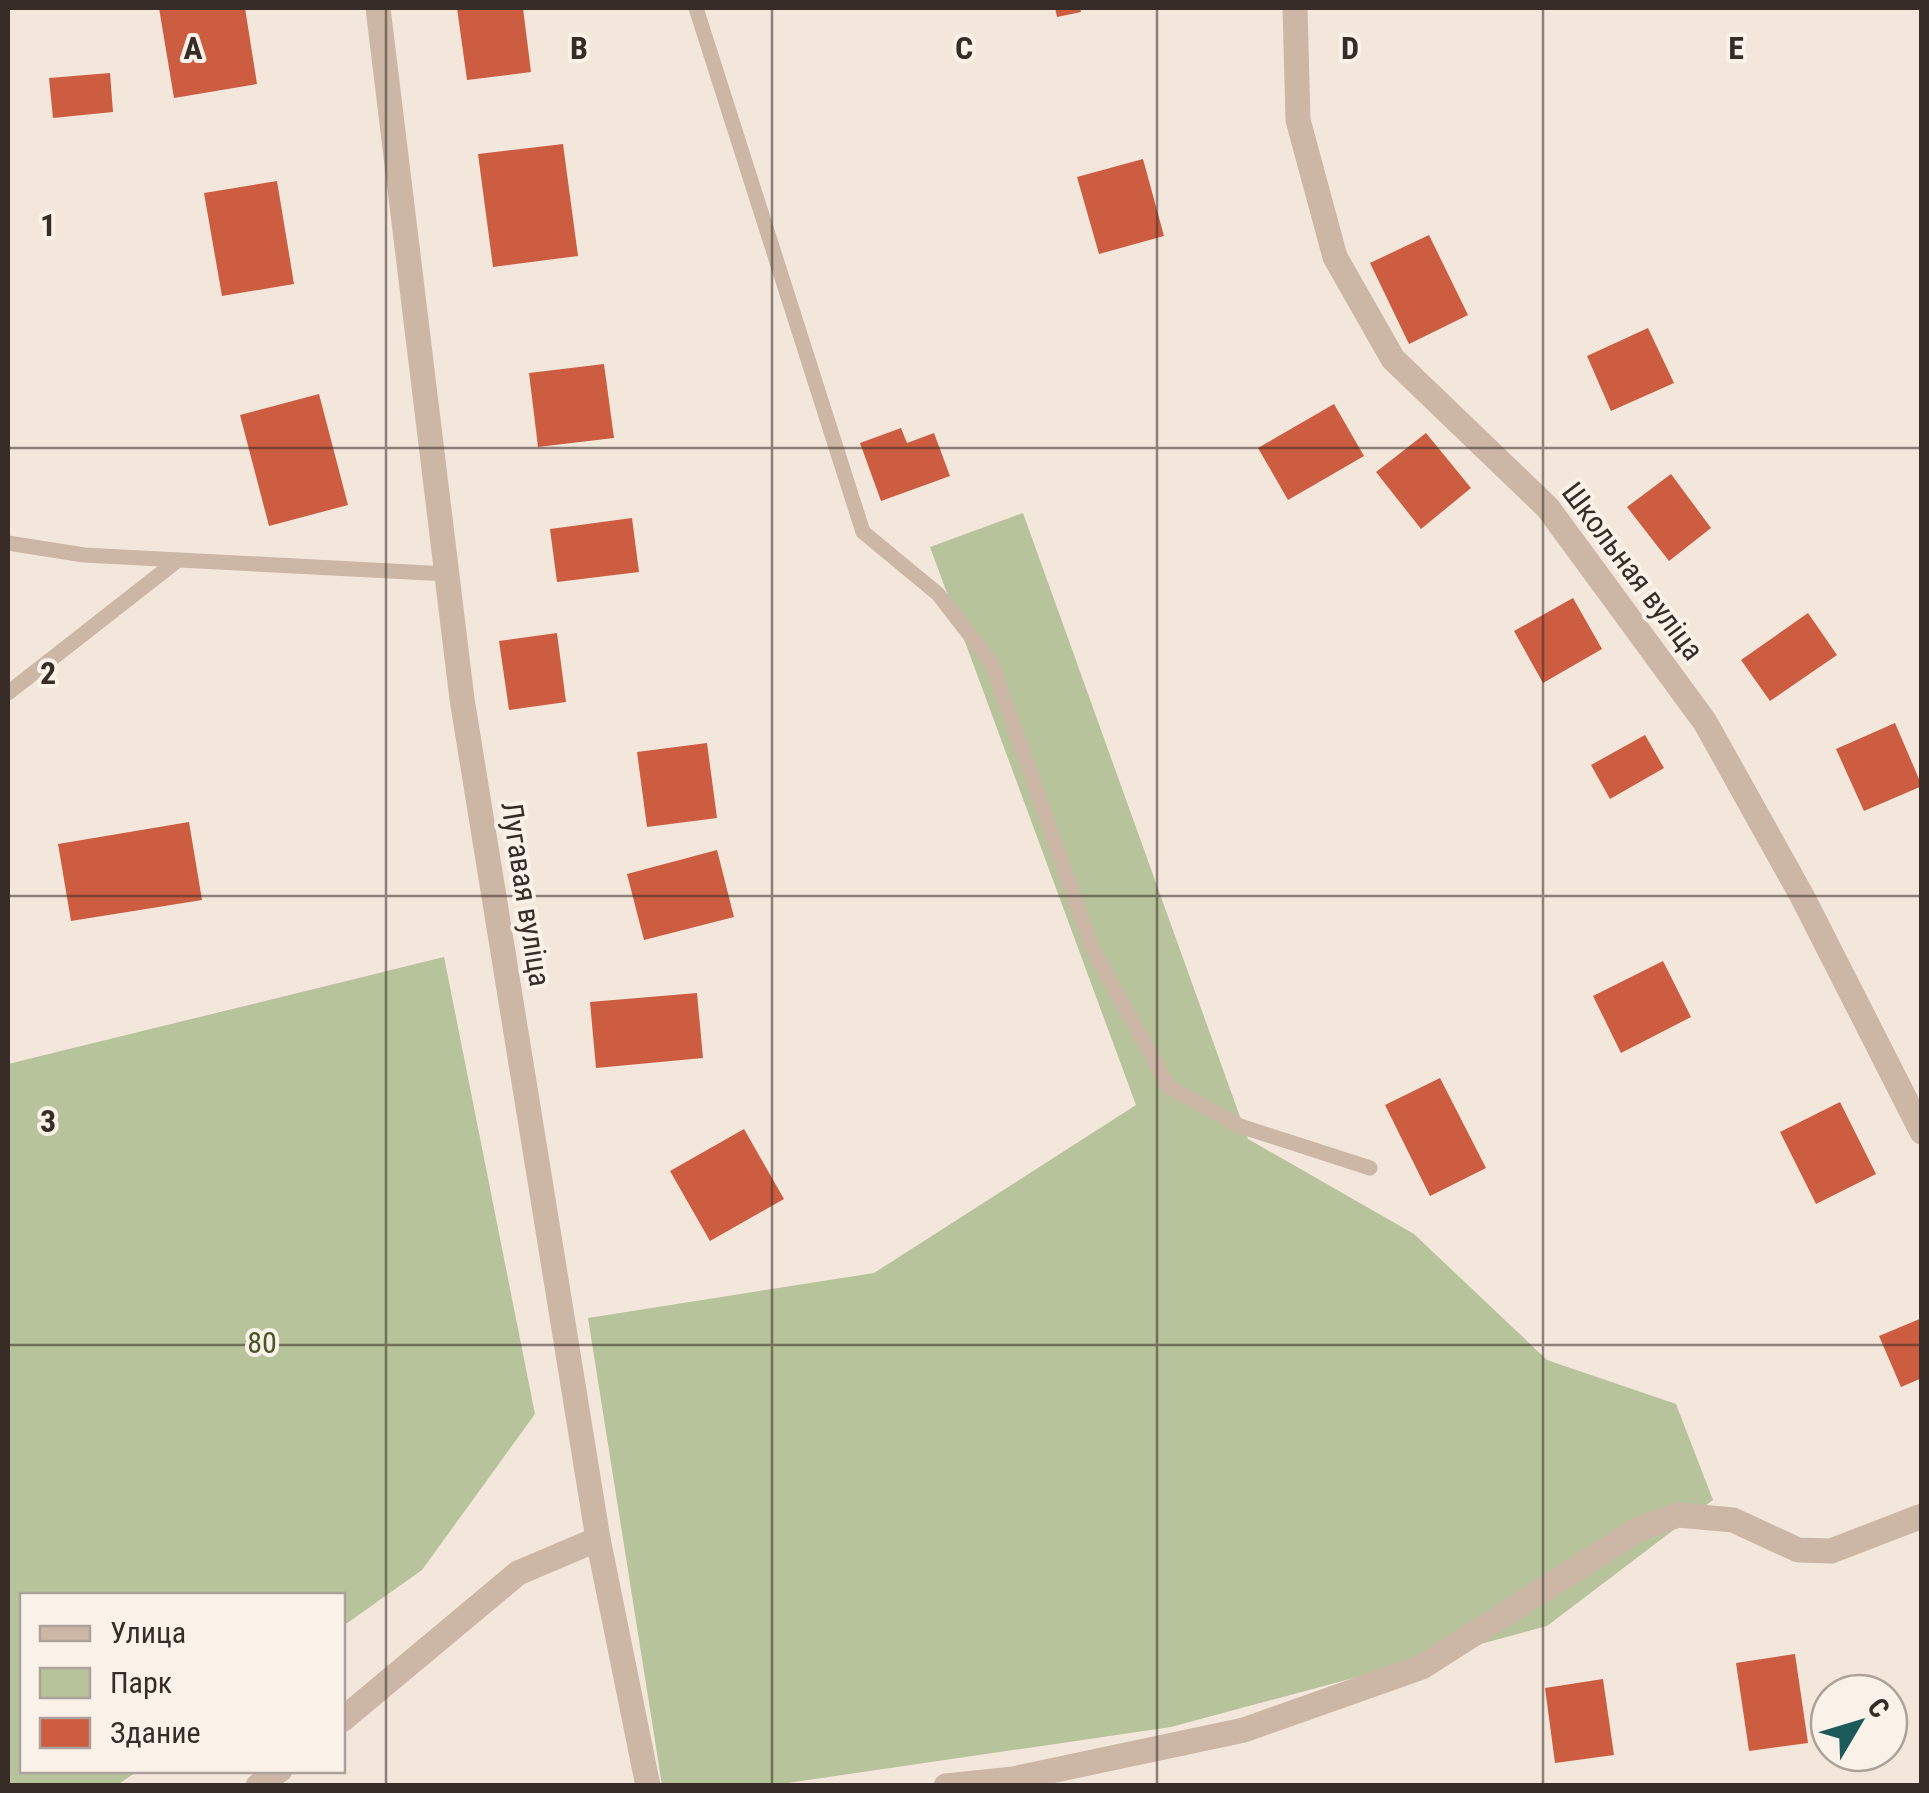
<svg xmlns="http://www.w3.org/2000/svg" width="1929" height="1793" font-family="'Roboto Condensed',sans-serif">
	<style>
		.green { fill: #b7c39a }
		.building { fill: #cc5d40 }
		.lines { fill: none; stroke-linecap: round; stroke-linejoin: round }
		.service { stroke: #ccb6a6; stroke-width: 15 }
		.minor { stroke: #ccb6a6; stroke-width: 25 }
		.tertiary { stroke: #ccb6a6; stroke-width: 25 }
		.grid { fill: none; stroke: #382c27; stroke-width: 2.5; stroke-opacity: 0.55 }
		.labels { text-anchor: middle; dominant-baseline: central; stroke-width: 8; stroke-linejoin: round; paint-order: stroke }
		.street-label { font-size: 30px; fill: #382c27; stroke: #faf1e8 }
		.park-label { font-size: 30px; fill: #48572a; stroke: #faf1e8 }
		.grid-label { font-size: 32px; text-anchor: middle; font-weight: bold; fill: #382c27; stroke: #faf1e8; stroke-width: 8; stroke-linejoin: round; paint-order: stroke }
	</style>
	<rect width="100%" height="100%" fill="#f3e7db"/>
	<g class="green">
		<path d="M1023,513L1248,1139L1414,1234L1547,1360L1676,1404L1713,1500L1547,1626L1171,1727L774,1785H662L588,1318L874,1273L1136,1105L930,547Z"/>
		<path d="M444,957L535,1414L422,1570L343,1626L342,1596H22V1770L138,1771L117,1785H8V1064Z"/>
	</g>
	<g class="building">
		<path d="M159,8H245L257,84L174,98Z"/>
		<path d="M457,8H523L531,72L467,80Z"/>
		<path d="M1055,8H1080L1081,12L1057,17Z"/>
		<path d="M110,73L113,112L53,118L49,78Z"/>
		<path d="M563,144L578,256L493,267L478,154Z"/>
		<path d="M1143,159L1164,236L1099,254L1077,177Z"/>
		<path d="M277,181L294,284L222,296L204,193Z"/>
		<path d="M1429,235L1468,315L1409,344L1370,263Z"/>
		<path d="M1648,328L1674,383L1611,411L1587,356Z"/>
		<path d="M604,364L614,438L538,447L529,373Z"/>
		<path d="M319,394L348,505L269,526L240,415Z"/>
		<path d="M1334,404L1364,456L1288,500L1258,448Z"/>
		<path d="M901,428L907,443L934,433L950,476L881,501L860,443Z"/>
		<path d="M1426,433L1471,488L1421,529L1376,472Z"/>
		<path d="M1671,474L1711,528L1669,561L1627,507Z"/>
		<path d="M632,518L639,572L557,582L550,529Z"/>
		<path d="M1573,598L1602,649L1543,683L1514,631Z"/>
		<path d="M1808,613L1837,655L1770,701L1741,660Z"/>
		<path d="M557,633L566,702L509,710L499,641Z"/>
		<path d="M1895,723L1922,786L1864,811L1836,749Z"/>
		<path d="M1645,735L1664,768L1610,799L1591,765Z"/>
		<path d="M707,743L717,818L647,827L637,752Z"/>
		<path d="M189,822L202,900L71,921L58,844Z"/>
		<path d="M717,850L734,917L644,940L627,874Z"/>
		<path d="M1663,961L1691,1017L1621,1053L1593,996Z"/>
		<path d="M697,993L703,1058L596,1068L590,1002Z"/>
		<path d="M1440,1078L1486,1168L1430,1196L1385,1105Z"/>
		<path d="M1840,1102L1876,1174L1816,1204L1780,1132Z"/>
		<path d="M744,1129L784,1199L710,1241L670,1171Z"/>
		<path d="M1922,1318V1378L1901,1387L1879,1336Z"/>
		<path d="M1795,1654L1808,1743L1749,1751L1736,1663Z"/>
		<path d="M1603,1679L1614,1755L1555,1763L1545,1688Z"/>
	</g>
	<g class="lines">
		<g class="service">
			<path d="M696,8L863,532L938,594L992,664L1092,948L1169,1087L1240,1126L1370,1168"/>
			<path d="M8,543L84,555L448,574"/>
			<path d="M8,693L178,560"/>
		</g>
		<g class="minor">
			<path d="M1295,8L1298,120L1335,257L1393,359L1548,508L1705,722L1802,896L1922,1132"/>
			<path d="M598,1539L648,1786"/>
			<path d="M946,1786L1013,1779L1244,1730L1422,1667L1637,1530L1678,1515L1733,1520L1798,1550L1831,1551L1922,1516"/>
		</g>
		<g class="tertiary">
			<path d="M342,1720L518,1573L598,1539L462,699L378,8"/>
			<path d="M258,1786L280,1770"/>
		</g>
	</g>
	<path class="grid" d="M386,8V1786M772,8V1786M1157,8V1786M1543,8V1786M8,448H1922M8,896H1922M8,1345H1922"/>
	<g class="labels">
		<g class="street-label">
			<text transform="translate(1633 571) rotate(53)">Школьная вуліца</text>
			<text transform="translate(526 894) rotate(81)">Лугавая вуліца</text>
		</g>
		<g class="park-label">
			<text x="262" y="1342">80</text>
		</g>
	</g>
	<g class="grid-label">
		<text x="193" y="59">A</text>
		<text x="579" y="59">B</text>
		<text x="964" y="59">C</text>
		<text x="1350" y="59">D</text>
		<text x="1736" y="59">E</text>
		<text x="48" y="236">1</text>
		<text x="48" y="684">2</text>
		<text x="48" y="1132">3</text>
	</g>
	<rect width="1929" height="1793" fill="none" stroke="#382c27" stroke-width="20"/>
	<rect x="20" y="1593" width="325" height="180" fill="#faf1e8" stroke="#aca29b" stroke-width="2.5"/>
	<rect x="40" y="1626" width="50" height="15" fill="#ccb6a6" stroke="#aca29b" stroke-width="2.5"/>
	<text x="110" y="1643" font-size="30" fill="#382c27">Улица</text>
	<rect x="40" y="1668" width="50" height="30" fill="#b7c39a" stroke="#aca29b" stroke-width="2.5"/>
	<text x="110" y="1693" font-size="30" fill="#382c27">Парк</text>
	<rect x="40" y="1718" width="50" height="30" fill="#cc5d40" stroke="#aca29b" stroke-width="2.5"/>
	<text x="110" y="1743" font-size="30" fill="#382c27">Здание</text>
	<g transform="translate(1859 1723) rotate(52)"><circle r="48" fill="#faf1e8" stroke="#aca29b" stroke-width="2.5"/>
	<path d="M0-8L18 38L0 25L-18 38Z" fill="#1b595b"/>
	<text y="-15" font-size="28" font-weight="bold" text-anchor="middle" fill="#382c27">С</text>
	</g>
</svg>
